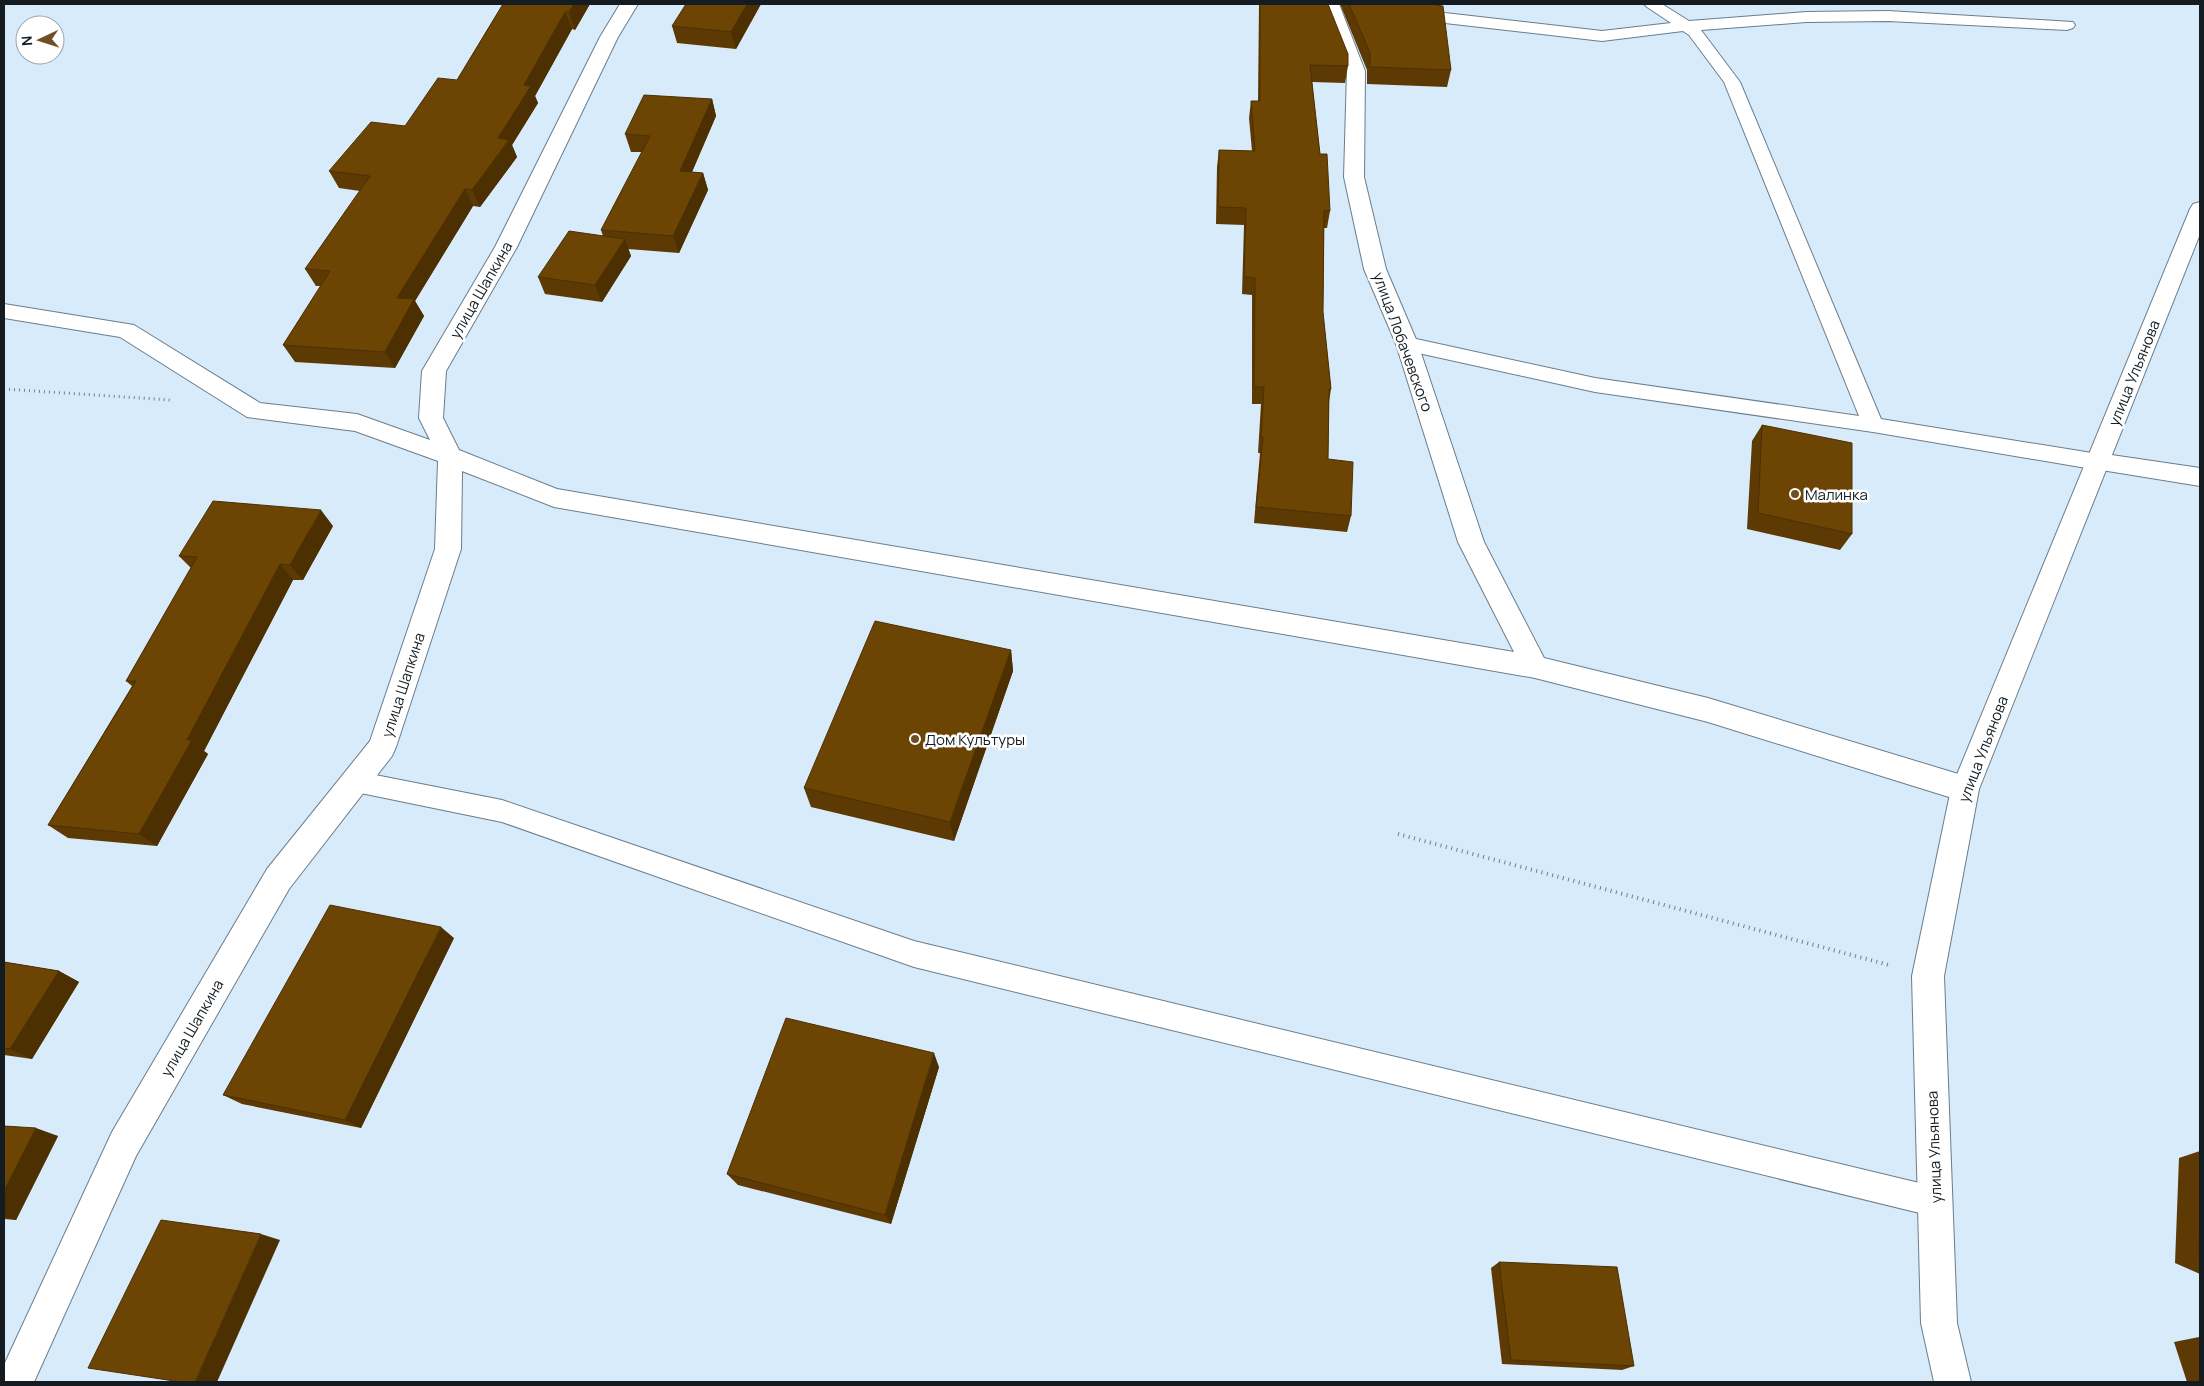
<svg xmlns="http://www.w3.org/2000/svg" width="2204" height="1386" font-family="Manrope,sans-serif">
<rect width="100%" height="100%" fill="#d7ebfa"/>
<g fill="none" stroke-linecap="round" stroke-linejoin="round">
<g stroke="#6b7d8b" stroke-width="2">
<path id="service" d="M1369 4H1398L1445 13 1602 31 1671 23 1647 7 1644 4H1662L1689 21 1806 12 1888 11 2073 22 2075 25 2073 28 2067 30 1888 21 1806 22 1701 30 1740 82 1881 419 2098 454 2105 457 2108 462 2105 467 2098 470 1873 432 1595 392 1400 349 1397 344 1400 339 1407 337 1595 378 1859 416 1724 82 1689 35 1683 31 1602 41 1445 23 1377 9 1372 7Z
M355 771 502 800 914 941 1936 1187 1947 1191 1951 1202 1947 1213 1936 1217 914 967 502 822 346 790 343 782 346 774Z"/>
</g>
<g stroke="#6b7d8b" stroke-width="2">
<path id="minor" d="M620 4H638L618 37 517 247 446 371 443 418 459 450 557 489 1514 652 1458 542 1396 344 1364 269 1344 177 1347 71 1321 4H1339L1365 71 1364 177 1386 269 1418 344 1484 542 1544 658 1708 698 1965 776 1975 780 1979 789 1975 798 1965 802 1708 722 1535 678 554 507 462 471 461 549 396 747 392 756 289 889 136 1156 34 1382H4V1365L112 1132 267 869 370 741 435 549 438 461 355 431 247 417 120 337 4 318V304L134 325 260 403 357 414 430 440 419 418 422 371 495 247 600 37Z
M2098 453 2200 468V486L2089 468 2086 462 2089 456Z"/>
</g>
<g stroke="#6b7d8b" stroke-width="2">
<path id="secondary" d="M2200 202V234L1979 789 1944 976 1957 1323 1971 1382H1934L1921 1323 1912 976 1951 789 2190 209 2193 204Z"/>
</g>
<path stroke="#717f89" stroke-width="3" stroke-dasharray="1 4" stroke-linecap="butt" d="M4 389 170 400"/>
<path stroke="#717f89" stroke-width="4" stroke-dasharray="1 4.5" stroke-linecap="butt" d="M1398 834 1889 965"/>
<use href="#service" fill="#fff" fill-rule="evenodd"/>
<use href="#minor" fill="#fff" fill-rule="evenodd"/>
<use href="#secondary" fill="#fff" fill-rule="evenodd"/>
</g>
<path fill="#5d3a03" d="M503 4H590L575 30 572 29 535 96 538 103 512 145 517 157 480 207 473 206 415 301 424 316 395 368 295 362 283 345 321 286H316L305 269 360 191 339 188 329 171 405 126 457 80Z
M761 4 736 49 677 43 672 26Z
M1259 4H1328L1348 66 1345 83 1312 82 1320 154 1330 211 1327 228H1324L1323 312 1331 389 1329 402 1328 459 1351 516 1347 532 1254 523 1260 453H1258L1261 404H1252V295L1242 294 1244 225 1216 224 1217 167 1219 150 1252 151 1249 118 1251 101H1258Z
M1340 4H1438V5L1451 70 1447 87 1367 84V70Z
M712 99 716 116 692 172 703 173 708 190 679 253 628 249 631 256 602 302 545 294 538 277 603 236 601 230 642 152H631L625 134Z
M1762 425 1852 534 1840 550 1747 529 1752 441Z
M333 526 303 580H293L204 751 208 754 157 846 68 838 48 825 132 686 126 681 191 568 179 556Z
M1011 650 1013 671 954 841 811 807 804 788Z
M454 938 361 1128 242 1104 223 1095Z
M4 962 59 971 79 982 32 1059 4 1055Z
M939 1067 891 1224 738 1185 727 1174Z
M4 1126 58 1136 16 1220 4 1219Z
M2200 1151V1274L2175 1263 2179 1158Z
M1499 1262 1634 1366 1622 1370 1502 1364 1491 1268Z
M2199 1337 2200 1338V1382H2187L2174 1342Z"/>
<path fill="#4c3002" d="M574 4H590L575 30 569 12Z
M747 4H761L736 49 731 32Z
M565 12 572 29 535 96 538 103 512 145 517 157 480 207 472 190 524 85Z
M712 99 716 116 685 188 680 171Z
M703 173 708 190 679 253 673 236Z
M465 189 473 206 415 301 424 316 395 368 385 352 397 298Z
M625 239 631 256 602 302 595 285Z
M321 510 333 526 303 580 290 565Z
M280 564 293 580 204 751 208 754 157 846 139 834 187 740Z
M1011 650 1013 671 954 841 950 822Z
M441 927 454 938 361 1128 345 1120Z
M59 971 79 982 32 1059 10 1049Z
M934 1053 939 1067 891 1224 885 1215Z
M36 1128 58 1136 16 1220 4 1217V1191Z
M261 1234 280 1240 217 1382H195Z"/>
<path fill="#6c4403" stroke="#4c3002" d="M503 4H574L569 12H565L524 85 531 86 498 138 509 140 472 190 465 189 397 298 414 299 385 352 283 345 330 271 305 269 370 176 329 171 371 122 405 126 438 78 457 80Z
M686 4H747L731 32 672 26Z
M1260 4H1328L1348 54V66L1310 65 1320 154H1327L1330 211H1324L1323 312 1331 389H1329L1328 459 1353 462 1351 516 1256 507 1263 437H1261L1264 387H1254L1255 278 1244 277 1246 208 1218 207 1219 150 1255 151 1251 101H1260Z
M1349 4H1429L1443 6 1451 70 1370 67V53Z
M644 95 712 99 680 171 703 173 673 236 601 230 650 136 625 134Z
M569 231 625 239 595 285 538 277Z
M1762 425 1852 443V534L1758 513Z
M213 501 321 510 290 565 280 564 187 740H192L139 834 48 825 136 681H126L197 557 179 556Z
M875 621 1011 650 950 822 804 788Z
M330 905 441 927 345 1120 223 1095Z
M4 962 59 971 10 1049 4 1048Z
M786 1018 934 1053 885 1215 727 1174Z
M4 1126 36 1128 4 1191Z
M2200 1215V1258L2199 1257Z
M161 1220 261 1234 195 1382H181L88 1368Z
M1499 1262 1617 1267 1634 1366 1511 1360Z"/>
<g fill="#704f26" stroke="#fff" stroke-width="2">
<circle cx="1795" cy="494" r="5"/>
<circle cx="915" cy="739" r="5"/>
</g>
<g text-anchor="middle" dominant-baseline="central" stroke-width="5" stroke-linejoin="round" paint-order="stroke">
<g font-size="15" fill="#141c21" stroke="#fff">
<text transform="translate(481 290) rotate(-60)">улица Шапкина</text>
<text transform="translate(1403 342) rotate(70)">улица Лобачевского</text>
<text transform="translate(2134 373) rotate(-68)">улица Ульянова</text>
<text transform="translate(403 685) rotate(-72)">улица Шапкина</text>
<text transform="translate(1983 749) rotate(-69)">улица Ульянова</text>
<text transform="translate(192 1028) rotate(-60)">улица Шапкина</text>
<text transform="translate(1934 1147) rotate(-92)">улица Ульянова</text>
</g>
<g font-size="15" fill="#141c21" stroke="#fff" text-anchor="start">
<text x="1805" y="494">Малинка</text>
<text x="925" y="739">Дом Культуры</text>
</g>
</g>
<rect width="2204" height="1386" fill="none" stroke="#141c21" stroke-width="10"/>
<g transform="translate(40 40) rotate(266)"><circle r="24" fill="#ffffff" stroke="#a1a4a6"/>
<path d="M0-4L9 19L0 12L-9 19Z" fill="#704f26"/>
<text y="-8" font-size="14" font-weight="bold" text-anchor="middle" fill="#141c21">N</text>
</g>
</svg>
